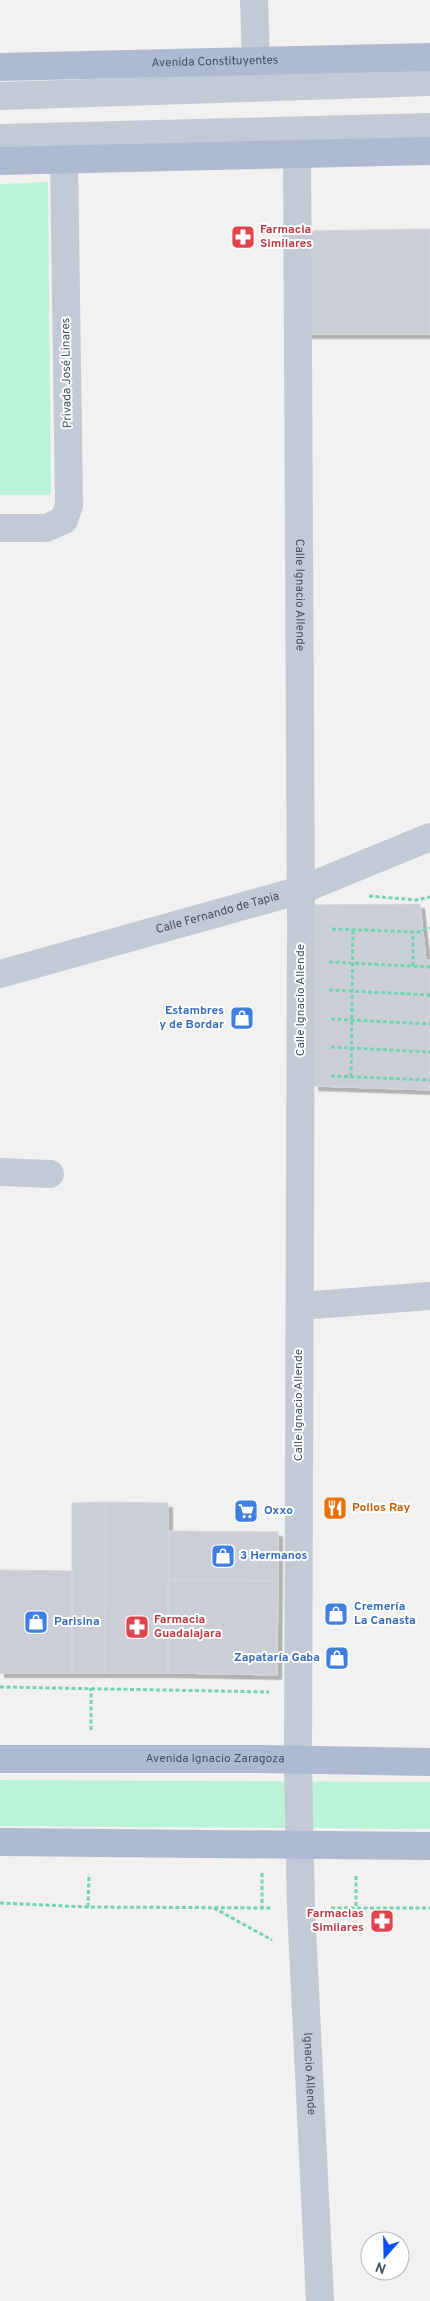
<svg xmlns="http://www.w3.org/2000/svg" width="430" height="2301" font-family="Overpass,sans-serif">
<defs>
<filter id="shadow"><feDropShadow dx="4.5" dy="4.5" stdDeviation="0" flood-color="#0004"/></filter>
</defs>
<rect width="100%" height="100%" fill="#f3f0f0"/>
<path fill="#bbf3d9" d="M48 182 51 495H0V184Z
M0 1780 430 1782V1829L0 1826Z"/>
<path fill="#cbced6" stroke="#d3d5dc" filter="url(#shadow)" d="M430 229V334H304L302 231Z
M420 904 426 960H430V1090L314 1086 313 905Z
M106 1502 168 1503V1673H105Z
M106 1502 105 1673H72V1503Z
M169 1531 278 1532V1581L168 1580Z
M0 1570 72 1571V1673H0Z
M168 1580 278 1581 277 1675 168 1673Z"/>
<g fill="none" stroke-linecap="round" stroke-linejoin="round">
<path stroke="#70d4b1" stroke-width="3" stroke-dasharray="4 2.5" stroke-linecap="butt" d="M369 896 416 900 430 897
M332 929 419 932 430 928
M329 962 430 967
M413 966V931
M329 990 430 995
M331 1019 430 1024
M331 1047 430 1052
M331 1076 430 1080
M351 1077 353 930
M0 1687 269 1692
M91 1730V1688
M262 1873V1908
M356 1876V1908
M0 1903 88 1907 272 1908
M88 1907 89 1874
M214 1908 272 1940
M331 1908H430"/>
<g stroke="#c2cad6" stroke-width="28">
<path d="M254 0 256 61"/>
<path d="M0 96 430 82"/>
<path d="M0 138 430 127"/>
<path id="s1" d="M297 154 301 927 298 1760 301 1908 320 2301"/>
<path d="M0 528H46L64 520 69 505 64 159"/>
<path id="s2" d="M0 974 301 890 430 837"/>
<path d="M0 1172 50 1174"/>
<path d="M300 1306 430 1296"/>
</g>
<g stroke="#adbad1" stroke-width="28">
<path id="s3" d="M0 67 430 57"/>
<path d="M0 161 430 151"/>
<path id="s4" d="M0 1759H262L430 1762"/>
<path d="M0 1842 430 1846"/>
</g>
</g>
<defs>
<g id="pharmacy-square" transform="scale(1.25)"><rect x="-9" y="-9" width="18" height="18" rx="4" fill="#e0444e" stroke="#fff"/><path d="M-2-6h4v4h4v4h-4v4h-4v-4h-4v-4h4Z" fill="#fff"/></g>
<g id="shop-square" transform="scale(1.25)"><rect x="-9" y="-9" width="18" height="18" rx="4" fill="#3f7fe0" stroke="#fff"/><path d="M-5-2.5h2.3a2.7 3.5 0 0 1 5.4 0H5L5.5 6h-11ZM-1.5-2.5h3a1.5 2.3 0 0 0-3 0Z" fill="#fff"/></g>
<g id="restaurant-square" transform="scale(1.25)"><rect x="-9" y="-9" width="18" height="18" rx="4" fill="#e8710a" stroke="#fff"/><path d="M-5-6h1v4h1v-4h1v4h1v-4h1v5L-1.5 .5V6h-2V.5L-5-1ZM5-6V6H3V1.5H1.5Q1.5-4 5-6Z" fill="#fff"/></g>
<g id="supermarket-square" transform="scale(1.25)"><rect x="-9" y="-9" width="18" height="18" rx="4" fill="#3f7fe0" stroke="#fff"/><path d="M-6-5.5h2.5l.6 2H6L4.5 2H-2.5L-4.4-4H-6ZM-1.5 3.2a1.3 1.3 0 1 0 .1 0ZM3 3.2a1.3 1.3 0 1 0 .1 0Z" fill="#fff"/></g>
</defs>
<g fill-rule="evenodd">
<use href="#pharmacy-square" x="243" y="237"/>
<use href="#shop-square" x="242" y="1018"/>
<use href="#restaurant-square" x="335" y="1508"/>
<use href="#supermarket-square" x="246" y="1511"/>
<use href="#shop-square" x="223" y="1556"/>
<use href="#shop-square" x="336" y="1614"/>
<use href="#shop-square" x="36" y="1622"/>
<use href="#pharmacy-square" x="137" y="1627"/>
<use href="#shop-square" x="337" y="1658"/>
<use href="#pharmacy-square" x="382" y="1921"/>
</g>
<g text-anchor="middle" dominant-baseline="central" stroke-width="4" stroke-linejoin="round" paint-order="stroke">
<g font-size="12" fill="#46505f" stroke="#fff">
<text stroke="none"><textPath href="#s3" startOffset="215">Avenida Constituyentes</textPath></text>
<text transform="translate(67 373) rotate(-91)">Privada José Linares</text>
<text stroke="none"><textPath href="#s1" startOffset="441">Calle Ignacio Allende</textPath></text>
<text stroke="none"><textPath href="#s2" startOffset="226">Calle Fernando de Tapia</textPath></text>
<text transform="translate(301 1000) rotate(-90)">Calle Ignacio Allende</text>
<text transform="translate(299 1405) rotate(-90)">Calle Ignacio Allende</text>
<text stroke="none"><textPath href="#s4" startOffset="215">Avenida Ignacio Zaragoza</textPath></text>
<text stroke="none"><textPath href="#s1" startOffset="1920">Ignacio Allende</textPath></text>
</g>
<g font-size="12" font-weight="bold" fill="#be3a42" stroke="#fff" text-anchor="start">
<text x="260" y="230">Farmacia<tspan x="260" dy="14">Similares</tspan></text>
<text x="154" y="1620">Farmacia<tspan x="154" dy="14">Guadalajara</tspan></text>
<text x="364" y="1914" text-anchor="end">Farmacias<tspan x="364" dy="14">Similares</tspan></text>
</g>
<g font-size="12" font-weight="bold" fill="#366cbe" stroke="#fff" text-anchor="start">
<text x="224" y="1011" text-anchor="end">Estambres<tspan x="224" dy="14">y de Bordar</tspan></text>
<text x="264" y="1511">Oxxo</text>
<text x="240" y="1556">3 Hermanos</text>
<text x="354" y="1607">Cremería<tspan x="354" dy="14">La Canasta</tspan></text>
<text x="54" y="1622">Parisina</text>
<text x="320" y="1658" text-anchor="end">Zapataría Gaba</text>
</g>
<g font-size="12" font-weight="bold" fill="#c56008" stroke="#fff" text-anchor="start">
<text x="352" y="1508">Pollos Ray</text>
</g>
</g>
<g transform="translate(385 2256) rotate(200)"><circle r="24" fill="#ffffff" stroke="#b5b9bf"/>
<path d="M0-4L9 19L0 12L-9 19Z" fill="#0a4ff3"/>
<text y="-8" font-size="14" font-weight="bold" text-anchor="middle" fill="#46505f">N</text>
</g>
</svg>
